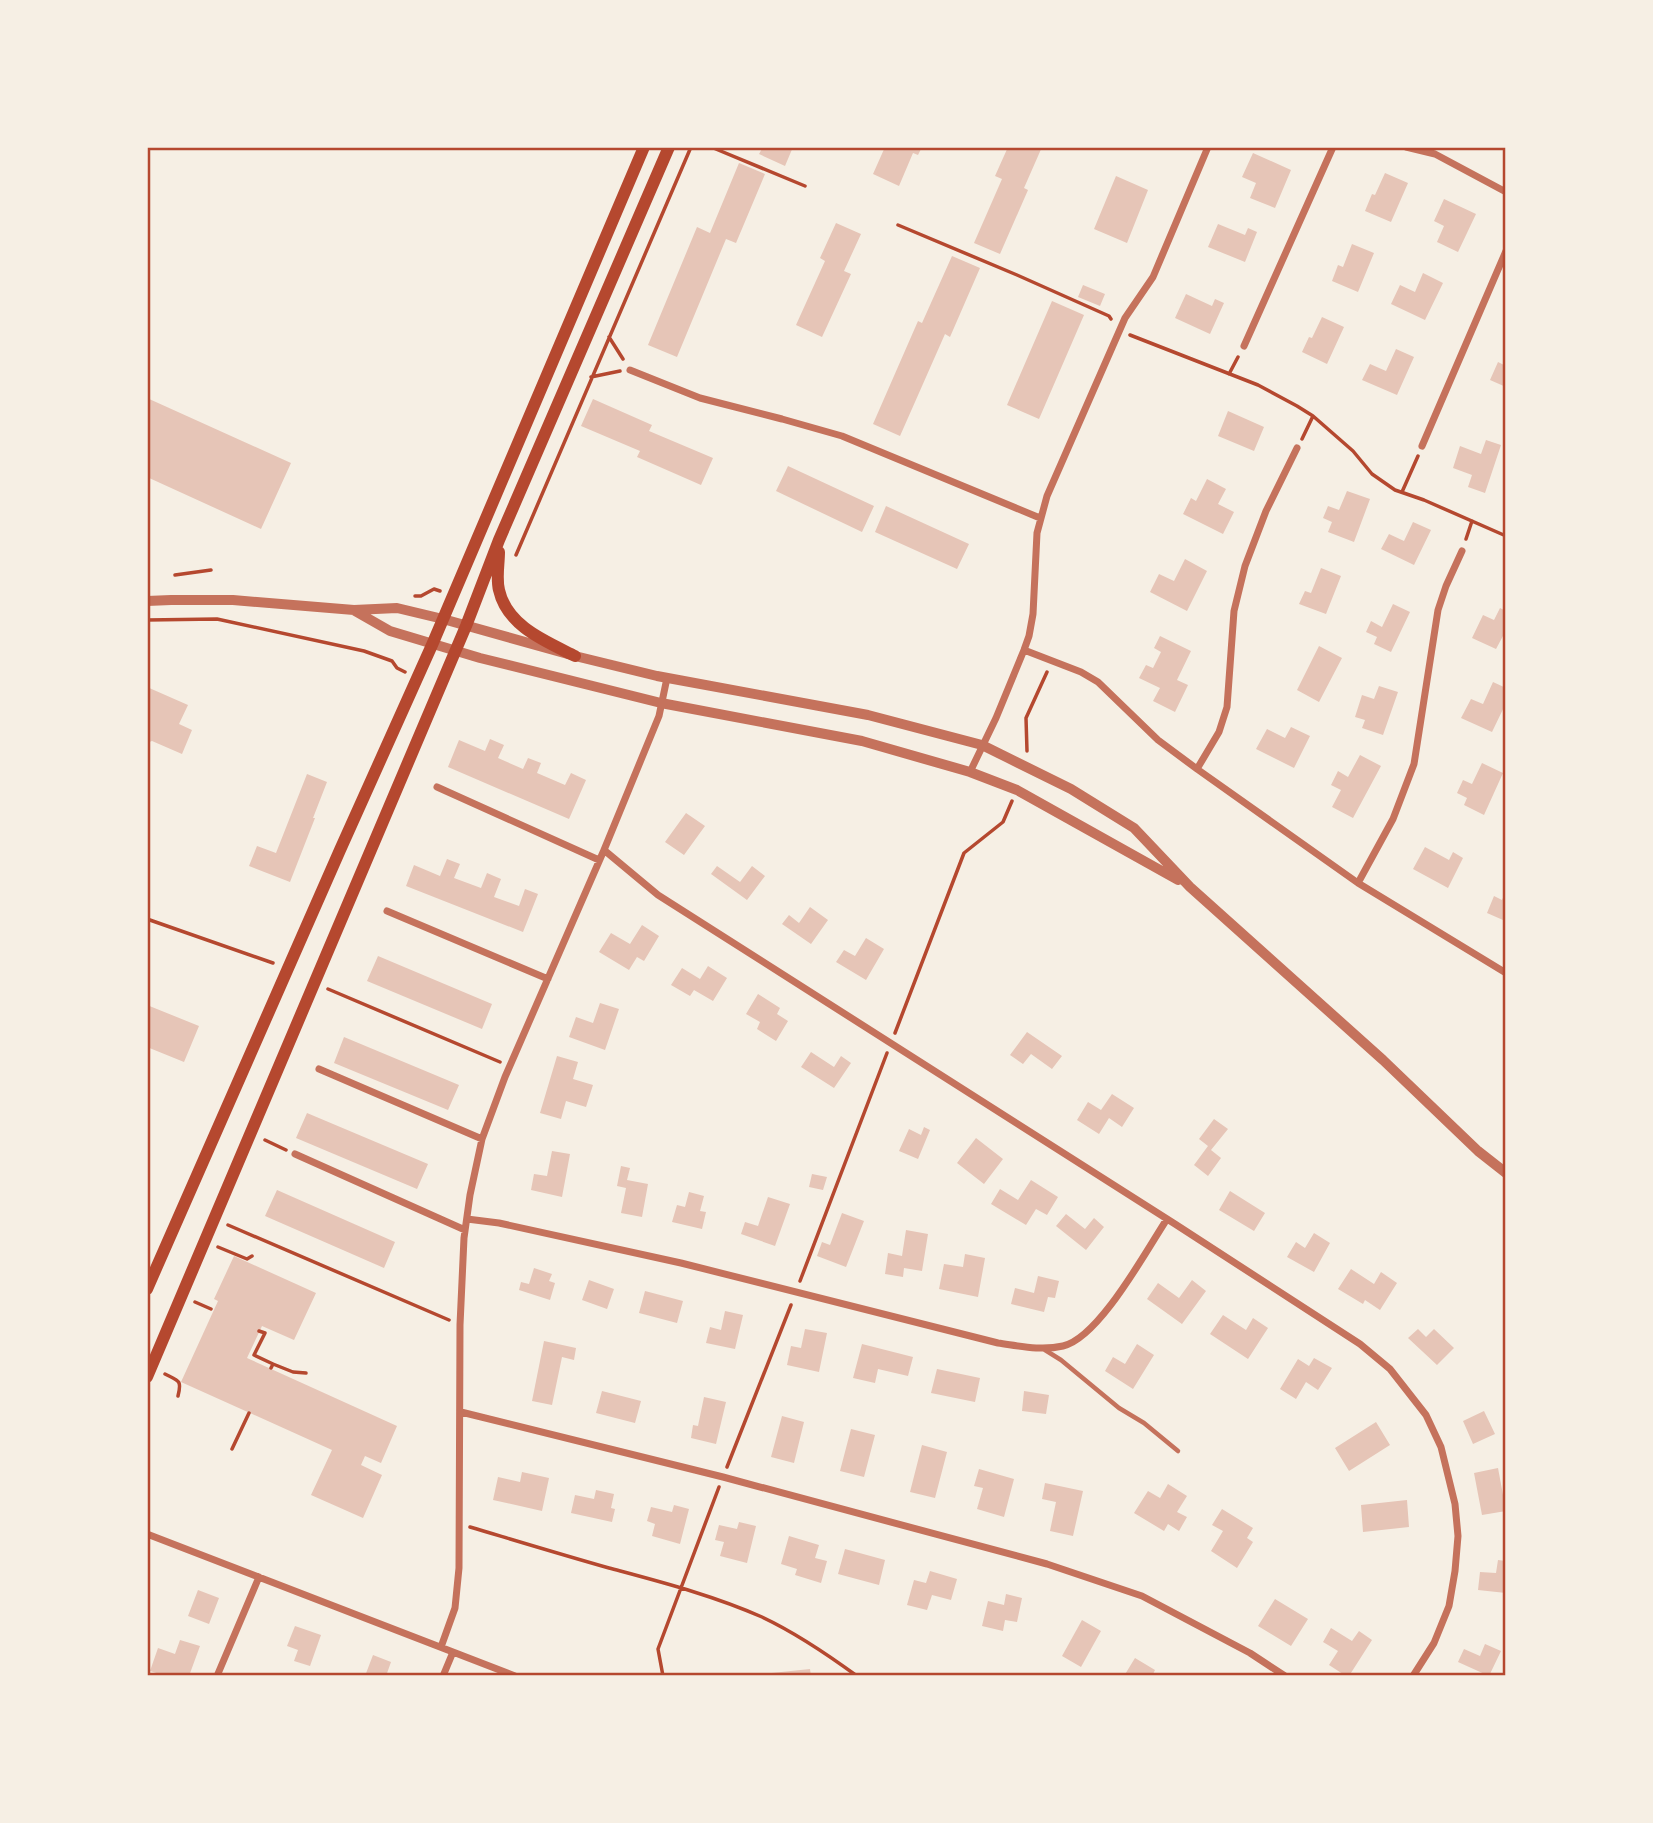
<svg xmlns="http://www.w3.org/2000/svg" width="1653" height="1823" font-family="'Roboto Condensed',sans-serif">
<rect width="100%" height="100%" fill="#f6efe4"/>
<path fill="#e6c5b7" d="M763 147H793L785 166 759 154Z
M885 147H922L918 155 913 153 899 186 873 174Z
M1008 147H1042L1024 188 1028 190 1000 254 974 243 1002 179 995 176Z
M1253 153 1291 170 1275 208 1250 198 1256 183 1242 177Z
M739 163 765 174 736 243 726 239 677 357 648 345 697 227 710 233Z
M1385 173 1408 183 1391 222 1365 211 1372 194 1375 195Z
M1116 176 1148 190 1127 243 1094 229Z
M1444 199 1476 214 1458 252 1437 242 1444 226 1434 221Z
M836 223 861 234 844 271 851 274 822 337 796 325 825 261 820 258Z
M1218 224 1245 235 1248 228 1257 232 1245 262 1208 247Z
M1352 244 1374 253 1358 292 1332 281 1338 265 1343 267Z
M952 256 980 268 950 337 945 334 900 436 873 424 918 321 922 323Z
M1423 273 1443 283 1425 320 1391 304 1400 285 1415 292Z
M1083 285 1105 294 1100 306 1078 297Z
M1186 294 1212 306 1215 299 1224 303 1210 334 1175 318Z
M1052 301 1084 315 1039 419 1007 405Z
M1322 317 1344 327 1327 364 1302 352 1309 337 1312 338Z
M1396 349 1414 357 1397 395 1362 380 1370 364 1386 371Z
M1498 362 1506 366V387L1490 380Z
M147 398 291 463 261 529 147 477Z
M593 399 652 425 649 431 713 458 701 485 637 457 640 451 581 426Z
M1228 411 1264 427 1254 451 1218 436Z
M1486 440 1501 445 1485 493 1468 487 1472 475 1453 468 1460 446 1481 454Z
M788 466 874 506 862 532 776 491Z
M1207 479 1226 489 1218 504 1234 512 1223 534 1183 514 1191 498 1196 501Z
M1347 491 1370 499 1354 542 1328 532 1332 522 1323 518 1328 506 1339 510Z
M886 506 969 544 957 569 875 532Z
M1413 522 1431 530 1414 565 1381 549 1389 534 1404 541Z
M1185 559 1207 571 1187 611 1150 592 1159 574 1174 581Z
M1321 568 1341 576 1326 614 1299 604 1305 591 1311 593Z
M1393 604 1410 612 1391 652 1374 644 1377 637 1366 632 1371 621 1382 627Z
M1500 608 1506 611V637L1503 636 1496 649 1472 638 1483 615 1494 620Z
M1160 636 1191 651 1177 680 1188 685 1175 712 1153 701 1160 688 1139 678 1146 665 1153 668 1161 652 1154 648Z
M1319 646 1342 658 1319 702 1297 690Z
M1493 682 1506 688V703L1492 732 1461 718 1471 699 1483 704Z
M1379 686 1398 692 1383 735 1362 728 1365 720 1355 717 1362 695 1374 699Z
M147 687 188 705 179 724 192 730 182 754 152 741 147 743Z
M1291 727 1310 736 1294 768 1256 749 1267 729 1285 738Z
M490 739 504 745 498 758 523 769 528 758 541 763 537 773 565 785 571 773 586 780 569 819 448 767 459 740 485 751Z
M1360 755 1381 766 1353 818 1332 807 1341 790 1331 785 1338 771 1348 777Z
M1482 763 1503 773 1484 815 1464 805 1467 798 1457 793 1463 780 1472 784Z
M307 774 327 782 313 818H315L290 882 249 866 257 846 276 853Z
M686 813 705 826 684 855 665 842Z
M1425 847 1449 860 1453 852 1463 858 1448 888 1413 869Z
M447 859 460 864 454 878 481 888 487 873 501 879 494 897 519 906 525 889 538 894 523 932 406 886 414 865 440 876Z
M717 866 740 882 752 866 765 876 747 900 711 874Z
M1506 891V915L1503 920 1487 913 1494 896 1502 900Z
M810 907 828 920 811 944 782 924 789 915 799 923Z
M642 925 659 936 644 961 637 957 629 970 599 952 611 933 630 944Z
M866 938 884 949 866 980 836 962 844 950 855 956Z
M378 956 492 1004 482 1029 367 981Z
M708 966 727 978 713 1001 694 990 690 996 671 985 682 968 700 979Z
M758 994 780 1008 777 1014 788 1021 776 1041 757 1029 760 1022 746 1014Z
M600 1003 619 1009 605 1050 569 1037 576 1017 593 1023Z
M147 1005 199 1026 184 1062 147 1047Z
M1027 1032 1062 1056 1052 1069 1031 1054 1023 1064 1010 1055Z
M344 1037 459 1085 448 1110 334 1063Z
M811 1052 834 1067 841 1056 851 1063 834 1088 801 1067Z
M557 1056 578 1062 573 1079 593 1085 586 1107 566 1101 561 1119 540 1113Z
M1112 1094 1134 1108 1122 1127 1109 1118 1099 1134 1077 1120 1088 1102 1101 1110Z
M307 1113 428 1164 417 1189 296 1138Z
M1214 1119 1228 1129 1211 1150 1221 1158 1208 1176 1194 1165 1208 1146 1199 1139Z
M924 1127 930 1130 918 1159 899 1151 909 1129 921 1135Z
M976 1138 1003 1159 984 1184 957 1163Z
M552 1151 570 1154 562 1197 531 1190 534 1174 547 1176Z
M621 1166 630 1168 627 1180 648 1184 642 1217 621 1213 626 1188 617 1186Z
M812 1174 827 1177 823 1190 809 1187Z
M1031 1180 1058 1197 1047 1215 1036 1209 1026 1225 991 1204 1000 1189 1018 1200Z
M277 1190 395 1242 384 1268 265 1216Z
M1230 1191 1265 1213 1254 1231 1219 1210Z
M689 1192 704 1196 700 1211 706 1212 702 1229 672 1222 677 1205 685 1207Z
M768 1197 790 1204 775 1246 741 1234 745 1222 758 1226Z
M842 1213 864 1221 846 1267 817 1256 822 1242 830 1245Z
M1066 1214 1085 1229 1094 1218 1104 1227 1086 1250 1056 1226Z
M906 1230 928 1234 922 1271 904 1268 903 1277 885 1274 888 1253 902 1256Z
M1314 1233 1330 1243 1314 1272 1287 1257 1296 1242 1305 1248Z
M965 1254 985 1258 978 1297 939 1289 944 1264 963 1267Z
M234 1256 316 1293 294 1340 262 1326 247 1358 397 1426 381 1463 365 1456 361 1465 382 1475 363 1518 311 1495 332 1450 181 1382 218 1301 214 1299Z
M534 1268 552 1274 549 1281 555 1283 550 1300 519 1290 521 1282 529 1284Z
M1351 1269 1374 1284 1381 1272 1397 1283 1380 1310 1365 1300 1363 1304 1338 1289Z
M1038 1276 1059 1281 1055 1298 1048 1297 1044 1312 1011 1304 1015 1288 1034 1293Z
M589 1280 614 1289 607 1309 582 1300Z
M1192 1280 1206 1291 1182 1324 1147 1299 1158 1283 1179 1298Z
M645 1291 683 1301 677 1323 639 1313Z
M725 1311 743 1315 735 1349 706 1343 710 1327 721 1330Z
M1223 1315 1246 1330 1253 1318 1268 1328 1248 1359 1210 1334Z
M805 1329 827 1333 819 1372 787 1365 791 1346 801 1348Z
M1418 1329 1426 1337 1434 1329 1454 1348 1437 1365 1408 1338Z
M544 1341 576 1348 574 1360 562 1357 552 1405 532 1401Z
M862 1344 913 1357 908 1376 878 1369 875 1383 853 1378Z
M1137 1344 1154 1355 1133 1389 1105 1371 1113 1357 1125 1364Z
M1314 1358 1332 1368 1318 1390 1306 1382 1296 1399 1280 1389 1298 1359 1309 1366Z
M937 1369 980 1378 975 1402 931 1393Z
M602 1391 641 1401 635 1423 596 1413Z
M1024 1391 1049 1395 1046 1414 1022 1411Z
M704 1397 726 1402 716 1444 691 1438 693 1425 698 1426Z
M1484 1411 1495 1434 1473 1444 1463 1421Z
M782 1416 804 1422 794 1463 771 1457Z
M1376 1422 1390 1445 1349 1471 1335 1448Z
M851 1429 875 1435 864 1477 840 1471Z
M922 1445 947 1452 935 1498 910 1492Z
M1498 1468 1506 1511 1482 1515 1474 1473Z
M979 1469 1014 1479 1004 1517 977 1509 983 1488 974 1486Z
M522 1472 549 1478 542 1511 493 1500 498 1477 520 1482Z
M1045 1483 1083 1491 1073 1536 1050 1531 1056 1502 1042 1499Z
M1168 1484 1187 1496 1177 1512 1187 1517 1179 1531 1168 1524 1164 1531 1134 1513 1148 1491 1160 1498Z
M596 1490 614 1494 611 1508 615 1509 612 1522 571 1513 575 1495 594 1499Z
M1407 1500 1409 1527 1363 1532 1361 1505Z
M674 1505 689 1509 680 1544 652 1536 655 1524 647 1521 651 1507 672 1512Z
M1222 1509 1253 1528 1247 1538 1253 1542 1237 1568 1211 1551 1223 1531 1212 1525Z
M739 1522 756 1526 747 1563 720 1556 724 1542 715 1540 719 1525 737 1529Z
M789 1536 819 1545 815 1558 827 1561 821 1583 795 1575 797 1569 781 1564Z
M845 1549 885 1560 879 1585 838 1574Z
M1498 1560 1506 1561V1593L1478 1590 1480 1572 1496 1573Z
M930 1571 957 1579 951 1600 932 1595 927 1610 907 1605 914 1580 926 1583Z
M198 1590 219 1598 209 1624 188 1616Z
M1006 1594 1022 1598 1017 1622 1005 1620 1003 1631 982 1626 988 1601 1004 1605Z
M1275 1599 1308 1619 1291 1646 1258 1626Z
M1082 1620 1101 1631 1081 1667 1062 1656Z
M295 1626 321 1635 310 1666 294 1661 298 1650 287 1646Z
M1331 1628 1352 1641 1359 1631 1372 1640 1349 1676H1346L1329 1665 1338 1651 1323 1642Z
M180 1640 200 1646 189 1676H166L150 1671 158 1648 175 1654Z
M1485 1644 1501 1651 1489 1676 1458 1662 1464 1649 1480 1656Z
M373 1655 391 1662 386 1676H365Z
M1135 1658 1155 1670 1152 1676H1124Z
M810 1669 811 1676H762V1674Z"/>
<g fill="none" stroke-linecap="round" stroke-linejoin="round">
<path stroke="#b5482f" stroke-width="3.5" d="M711 147 805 186
M898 225 1017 275 1109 316 1111 319
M1130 335 1258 385 1297 406 1313 416 1353 451 1372 474 1395 490 1424 500 1506 536
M609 337 623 359
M1229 374 1238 357
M591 377 620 371
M1302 439 1313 416
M1402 492 1418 456
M1466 539 1472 521
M516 555 691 147
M175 575 211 570
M415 596H421L434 589 440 591
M147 620 217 619 364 651 392 661 397 668 405 672
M1027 751 1026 718 1047 672
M147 919 273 963
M328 989 500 1062
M895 1033 964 853 1003 822 1012 801
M265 1140 286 1150
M228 1225 449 1320
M218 1247 247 1259 252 1256
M800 1281 887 1053
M195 1302 211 1309
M259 1331 265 1333 254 1355 273 1364
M271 1368 273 1364 293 1372 306 1373
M165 1374C179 1381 182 1380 178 1396
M232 1449 249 1413
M727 1467 791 1305
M470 1527C517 1541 563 1555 609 1568 661 1582 712 1595 762 1617 796 1633 827 1654 857 1676
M663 1676 658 1649 719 1487"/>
<path stroke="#c5725c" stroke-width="4.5" d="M1045 1350 1061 1360 1119 1408 1144 1423 1178 1451"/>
<path stroke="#c5725c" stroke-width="7" d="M1406 147 1435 154 1506 192
M1244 346 1333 147
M630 370 700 398 782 419 842 436 1040 518
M1422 446 1506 251
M1024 650 1081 672 1098 682 1158 740 1197 769 1358 883 1506 973
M1197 769 1219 732 1227 707 1234 611 1245 566 1266 511 1297 448
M970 772 996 718 1024 650 1029 636 1033 614 1037 533 1047 496 1125 318 1153 277 1208 147
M437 787 599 860
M604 850 658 895 1175 1224 1360 1344 1390 1369 1426 1415 1441 1447 1455 1504 1458 1536 1455 1571 1449 1606 1434 1643 1413 1676
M1358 883 1393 819 1414 764 1438 610 1446 586 1462 551
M387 911 548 979
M319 1069 482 1139
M295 1154 465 1230
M467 1219 499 1223 681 1263 998 1343C1020 1346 1041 1351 1063 1346 1099 1338 1146 1251 1167 1219
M461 1412 723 1477 1047 1564 1142 1596 1250 1653 1285 1676
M147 1534 515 1676
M441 1647 455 1608 459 1568 460 1325 464 1238 470 1195 482 1139 505 1077 604 850 659 716 667 678
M217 1676 259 1577
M443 1676 453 1652"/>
<path stroke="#c5725c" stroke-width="10" d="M147 601 171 600H233L354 610 397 608 443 619 575 656 657 676 868 715 982 745 1071 789 1134 828 1190 887 1383 1060 1478 1151 1506 1173
M355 611 390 631 480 658 661 703 862 741 970 772 1017 790 1178 880"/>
<path stroke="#b5482f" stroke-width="12" d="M499 552C499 564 496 578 499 590 507 626 545 641 575 656
M147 1289 340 850 432 645 644 147
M147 1377 466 626 499 540 669 147"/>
</g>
<rect width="1653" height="1823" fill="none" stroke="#f6efe4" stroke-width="298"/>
<rect x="149" y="149" width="1355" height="1525" fill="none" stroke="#b5482f" stroke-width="2.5"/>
</svg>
